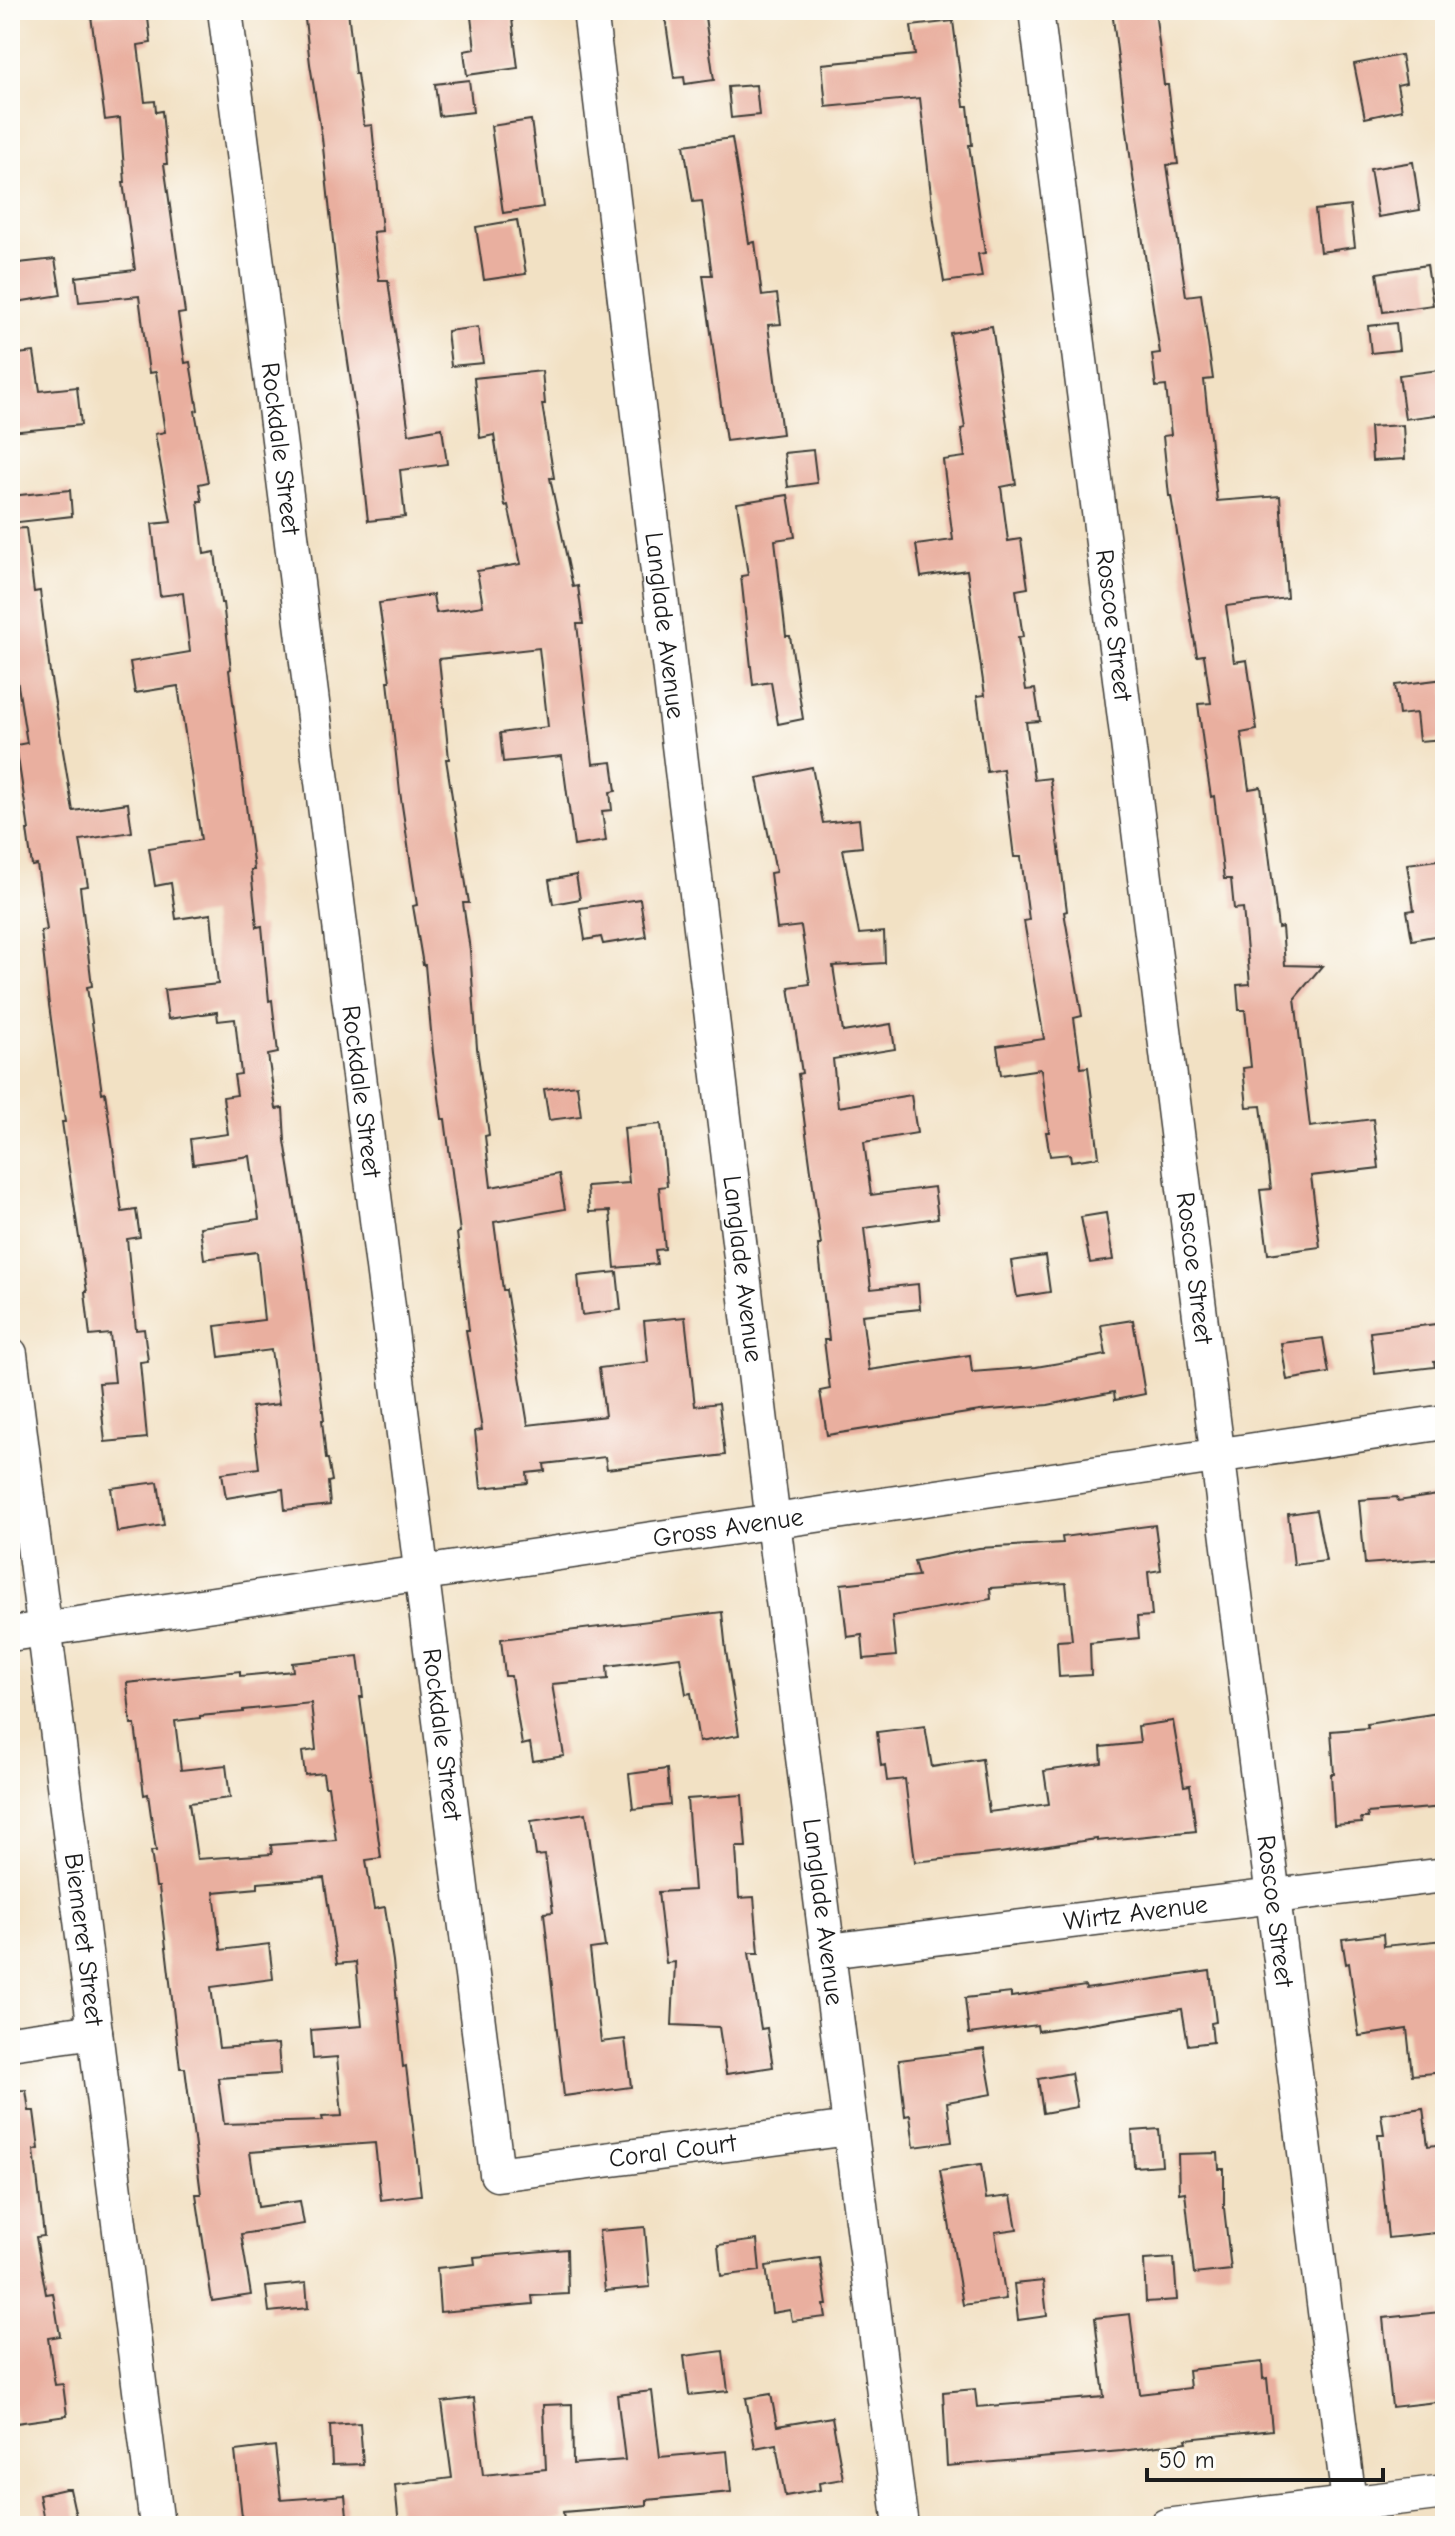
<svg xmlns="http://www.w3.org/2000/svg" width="1455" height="2536" font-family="'Comic Neue',sans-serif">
<rect width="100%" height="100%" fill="#fdfcf7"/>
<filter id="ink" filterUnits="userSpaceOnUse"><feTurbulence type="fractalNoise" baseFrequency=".0125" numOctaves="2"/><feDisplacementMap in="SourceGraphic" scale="16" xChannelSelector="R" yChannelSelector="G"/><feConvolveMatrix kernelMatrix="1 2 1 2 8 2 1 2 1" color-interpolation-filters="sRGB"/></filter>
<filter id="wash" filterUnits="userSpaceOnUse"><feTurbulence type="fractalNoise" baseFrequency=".006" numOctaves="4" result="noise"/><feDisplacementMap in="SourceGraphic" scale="32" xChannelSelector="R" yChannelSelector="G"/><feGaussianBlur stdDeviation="1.8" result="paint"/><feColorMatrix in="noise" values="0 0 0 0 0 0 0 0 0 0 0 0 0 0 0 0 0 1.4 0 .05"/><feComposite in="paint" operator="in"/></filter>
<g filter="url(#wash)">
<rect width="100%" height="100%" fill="#f2e1c4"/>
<g id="blocks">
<path fill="#e9af9f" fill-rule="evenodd" d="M147 10 151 43 138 45 145 102 155 101 156 112 162 111 167 164H164L185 313 178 314 185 363 190 362 198 410 195 411 208 482 199 484 202 501H198L204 554 215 552 221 603H223L231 669 229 670 254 870H251L257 927 262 926 269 1001 272 1000 278 1053 268 1055 276 1109 283 1108 285 1141 305 1265 324 1420H322L326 1459H328L332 1481 328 1482 330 1505 285 1510 283 1489 226 1498 222 1473 259 1468 252 1407 279 1404 271 1350 219 1357 215 1326 264 1320 257 1252 204 1259 200 1227 259 1219 250 1156 193 1164 190 1139 228 1134 223 1097 237 1095 234 1075 241 1074 235 1019 218 1021 217 1012 168 1019 164 990 218 984 211 914 176 919 171 883 155 886 149 848 201 840 178 686 135 693 130 662 190 652 183 593 160 596 152 524 171 522 155 434 165 432 156 372 149 373 139 296 79 302 76 277 135 270 123 182H125L120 118 105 120 91 16Z
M304 10H348L355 74H357L364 126 372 125 382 231 373 232 379 280H388L409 434 442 428 447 464 400 470 405 517 368 521 358 432 340 306 322 138 310 64Z
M664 10H704L714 80 685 84 684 77 674 78Z
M1112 10H1155L1164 85H1168L1178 164 1167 165 1186 296 1201 294 1213 379 1204 380 1217 501 1280 496 1287 598 1226 606 1234 662 1247 660 1257 730 1241 733 1249 789 1261 787 1278 928 1282 927 1285 965 1322 966 1295 998 1310 1127 1373 1119 1379 1168 1311 1176 1320 1247 1268 1254 1260 1190 1271 1189 1261 1106 1247 1107 1243 1068 1251 1067 1245 1010H1239L1237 985 1250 984 1243 908 1234 909 1231 879H1224L1214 796 1211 797 1204 751 1198 704 1211 703 1204 655 1197 656 1171 496H1169L1163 436 1171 435 1166 386 1156 387 1152 354 1160 353 1132 170Z
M511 11 518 68 467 75 464 51 475 49 471 17Z
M953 21 964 106H968L972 145H969L985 253 978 254 982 277 944 282 934 221 920 98 826 107 822 64 915 55 911 26Z
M1401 55 1406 83 1397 85 1402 110 1365 118 1354 64Z
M469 80 473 112 439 116 435 84Z
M756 85 759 115 731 118 728 87Z
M531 120 543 207 503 213 491 126Z
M732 138 749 243 755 242 762 296 777 294 781 324 768 325 782 434 726 441 703 275H712L702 201 693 202 684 145Z
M1413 162 1420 210 1378 217 1370 169Z
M1350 206 1355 247 1320 252 1315 210Z
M517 220 526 274 484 280 476 227Z
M55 259 61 295 10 303V264Z
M1427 265 1433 305 1383 312 1377 273Z
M1396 323 1399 350 1371 353 1368 326Z
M992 326 1016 484 1001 487 1008 541 1021 539 1028 588 1016 590 1023 637 1018 638 1026 690 1035 689 1040 721 1026 722 1034 780 1050 778 1067 911 1064 912 1082 1016 1074 1018 1081 1068 1088 1067 1099 1157 1071 1161 1070 1154 1050 1156 1046 1132H1049L1041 1069 1001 1075 997 1046 1044 1039 1024 921 1029 920 1021 857H1014L1003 769 987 772 977 696 985 695 967 570 921 577 916 545 953 540 943 460 965 457 961 429 965 428 950 333Z
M478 327 483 363 451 366 447 331Z
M34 352 40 391 77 387 81 425 10 432V355Z
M1439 370 1444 414 1405 419 1399 375Z
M542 371 545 404H542L554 478H550L573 587 578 586 583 624H577L593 764 612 762 616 791 610 792 612 810 602 811 606 841 574 846 562 756 503 762 500 733 548 727 539 648 439 659 449 759H446L469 903H463L470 950 477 1048 489 1135 485 1136 491 1187 559 1174 565 1209 494 1222 503 1290H506L528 1425 605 1416 599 1368 648 1362 644 1321 685 1317 695 1406 719 1403 725 1455 607 1469 605 1457 544 1464 545 1471 527 1473 528 1483 481 1488 475 1431 482 1430 466 1330H469L457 1233 460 1232 445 1119H442L433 1053 425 965H423L413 906 417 905 400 792 388 681H390L379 603 433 595 436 613 483 606 477 571 521 564 508 505 505 506 494 435 480 438 474 378Z
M1403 425 1405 459 1372 461 1370 427Z
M813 450 817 483 788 487 784 453Z
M70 490 72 516 10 523V496Z
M788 495 795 537 775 540 786 636H790L803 719 778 724 771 682 753 685 741 576 748 575 737 503Z
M26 528 34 592 40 591 50 673 73 811 128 803 132 832 80 840 88 886 80 887 92 986 87 987 102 1093 105 1092 122 1212 136 1210 140 1237 127 1239 136 1330 144 1329 148 1361 140 1362 147 1438 105 1442 99 1383 115 1382 110 1334 90 1336 85 1292H87L62 1122H65L49 1005 41 931 47 930 37 865 32 866 27 830H29L16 745 27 743 17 679 10 680V529Z
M1445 679V739L1419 741 1416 713 1399 715 1395 685Z
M812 767 823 823 859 819 862 847 843 849 859 934 884 932 885 963 833 966 843 1032 891 1024 895 1049 833 1059 838 1107 911 1095 917 1133 864 1142 871 1195 934 1187 938 1218 864 1228 871 1289 918 1284 920 1309 862 1315 869 1370 970 1355 972 1372 1036 1367 1106 1355 1101 1325 1133 1320 1145 1394 1115 1400 1114 1392 1048 1405 980 1411 827 1435 820 1391 830 1389 824 1340H829L818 1245H821L798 1074 802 1073 789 987 810 984 801 926 777 929 770 873 776 872 757 778Z
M1445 859V888L1441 889 1445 914V934L1412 940 1407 911 1414 910 1407 864Z
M576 875 580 899 553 904 549 880Z
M640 899 646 937 603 944 601 937 585 940 580 908Z
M577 1085 581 1116 549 1120 544 1089Z
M661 1124 667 1186 659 1187 665 1249 655 1250 657 1264 615 1268 610 1211 589 1212 587 1186 629 1183 624 1128Z
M1106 1213 1113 1260 1090 1263 1081 1217Z
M1045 1256 1050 1292 1017 1297 1011 1261Z
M617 1272 621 1310 582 1315 578 1276Z
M1445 1323V1361L1434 1362 1435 1367 1375 1374 1370 1332Z
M1323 1338 1329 1373 1287 1380 1281 1343Z
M158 1482 164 1525 117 1532 111 1488Z
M1445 1494V1558L1365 1564 1359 1500 1397 1497 1398 1501Z
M1316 1510 1326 1561 1294 1565 1288 1514Z
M1155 1525 1161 1570 1148 1572 1152 1616 1137 1617 1139 1638 1090 1643 1091 1675 1059 1677 1057 1641 1072 1640 1066 1583 990 1588 991 1599 892 1616 896 1656 864 1659 862 1635 847 1637 841 1584 918 1576 914 1561 979 1548 1063 1543 1062 1537Z
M722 1612 726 1651 739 1735 699 1742 691 1693 686 1694 680 1657 607 1666 608 1679 552 1684 564 1756 533 1761 530 1743 522 1745 511 1676H505L501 1639Z
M358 1656 363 1697H360L381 1858 366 1860 374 1909 385 1907 393 1961 403 2067 406 2066 421 2195 381 2200 375 2143 250 2152 258 2207 300 2201 304 2224 241 2234 251 2295 212 2301 196 2194H201L185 2068H180L159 1887H156L151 1851H156L148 1794 144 1795 135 1725H131L127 1683 240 1671V1676L293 1671 292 1663ZM311 1703 316 1750 302 1752 305 1775 323 1773 325 1786H328L336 1840 271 1845 272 1854 197 1859 189 1803 230 1798 226 1765 181 1770 175 1721 200 1718V1716L243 1712V1710ZM324 1878 337 1964 356 1962 362 2026 311 2030 313 2059 337 2057 342 2116 322 2117 323 2121 224 2124 218 2078 280 2074 278 2044 219 2048 211 1987 273 1979 269 1944 221 1950 214 1892 258 1888V1883Z
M1445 1712V1807L1367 1813 1368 1818H1361L1362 1823 1334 1825 1331 1774H1334L1331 1731 1368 1728 1367 1724Z
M1173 1721 1184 1786 1190 1785 1196 1831 1097 1841V1839L1000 1853 915 1862 905 1779 887 1781 885 1765 881 1766 877 1732 925 1726 932 1767 982 1759 989 1812 1049 1804 1044 1771 1102 1763 1101 1747 1140 1743 1138 1726Z
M667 1769 670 1805 633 1809 629 1774Z
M742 1795 746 1847H736L739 1898 754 1897 759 1953H749L761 2029 767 2028 773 2067 726 2074 719 2027 672 2025 675 1962 666 1963 658 1892 694 1890 687 1799Z
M586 1813 605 1947 590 1949 601 2042 625 2039 631 2087 564 2096 544 1913 553 1912 545 1855 536 1856 531 1821Z
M1383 1934 1384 1946 1445 1940V1987L1437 1988 1445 2072 1412 2075 1407 2029 1359 2036 1349 1963 1346 1964 1342 1939Z
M1210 1971 1216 2022 1211 2023 1213 2042 1188 2045 1182 2009 1038 2031 1037 2025 969 2034 965 1998 1011 1993V1997L1085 1986 1086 1989Z
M984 2049 992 2094 947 2102 952 2142 914 2147 910 2115 905 2116 899 2060Z
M1071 2073 1077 2107 1043 2113 1038 2079Z
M26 2090 29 2111H34L39 2149 34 2150 44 2236 36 2237 46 2294 53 2293 60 2336 48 2338 55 2385 63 2384 67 2416 16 2423 10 2381V2091Z
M1423 2108 1428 2146 1445 2144V2232L1388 2238 1378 2134H1384L1381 2114Z
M1159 2129 1162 2165 1134 2167 1132 2131Z
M1218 2153 1219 2169H1224V2208L1231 2270 1194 2274 1185 2192 1179 2193 1178 2154Z
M981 2164 986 2199 1011 2196 1017 2229 995 2232 1006 2299 963 2305 940 2170Z
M645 2227 650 2287 605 2291 599 2231Z
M757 2240 760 2271 721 2276 718 2245Z
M567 2249 568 2294 532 2296 533 2304 440 2312 437 2268 475 2264 474 2257Z
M820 2258 827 2305H824L826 2317 792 2321 790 2310 772 2313 766 2266Z
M1174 2258 1177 2300 1146 2302 1144 2260Z
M1043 2281 1047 2316 1018 2320 1014 2284Z
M306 2283 308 2308 269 2312 266 2287Z
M1440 2312 1445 2360V2401L1392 2407 1383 2318Z
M1130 2314 1140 2394 1190 2388 1188 2370 1262 2362 1263 2379 1267 2378 1272 2430 1186 2439 1187 2442 1122 2451 947 2466 943 2392 975 2389 977 2407 1104 2397 1095 2318Z
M723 2351 728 2391 689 2395 684 2356Z
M652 2391 660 2457 727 2451 731 2492 647 2500V2505L563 2512 564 2519 521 2524V2520L467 2526H399L395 2485 452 2478 442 2402 474 2398 483 2475 546 2469 543 2405 572 2404 573 2464 625 2460 617 2395Z
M771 2394 777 2426 832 2417 843 2479 819 2483 820 2490 785 2496 776 2444 755 2448 746 2398Z
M360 2423 363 2464 332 2465 330 2425Z
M275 2446 281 2500 345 2495 348 2526H243L235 2451Z
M65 2489H70L78 2526H45L39 2495Z"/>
</g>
</g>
<g filter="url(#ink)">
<use href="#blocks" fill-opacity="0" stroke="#3c3a35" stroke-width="2"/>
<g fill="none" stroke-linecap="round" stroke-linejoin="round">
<g stroke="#3c3a35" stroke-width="37">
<g id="minor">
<path id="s1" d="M225 10 497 2174 850 2128"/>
<path id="s2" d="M590 10 773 1522 901 2526"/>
<path id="s3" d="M1036 10 1352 2526"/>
<path id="s4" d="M10 1354 157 2526"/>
<path id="s5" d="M10 1634 1445 1422"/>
<path id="s6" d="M828 1951 1445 1875"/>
<path d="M10 2043 95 2031"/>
<path d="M1166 2526 1445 2492"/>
</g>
</g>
<use href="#minor" stroke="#fff" stroke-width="34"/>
</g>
</g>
<g text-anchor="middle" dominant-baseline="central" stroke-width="8" stroke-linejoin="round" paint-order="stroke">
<g font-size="26" fill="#1c1c1c" stroke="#fdfcf7">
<text stroke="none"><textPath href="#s1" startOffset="442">Rockdale Street</textPath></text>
<text stroke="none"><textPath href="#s2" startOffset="620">Langlade Avenue</textPath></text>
<text stroke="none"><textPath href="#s3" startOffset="620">Roscoe Street</textPath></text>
<text stroke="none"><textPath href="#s1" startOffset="1090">Rockdale Street</textPath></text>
<text stroke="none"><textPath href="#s2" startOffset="1268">Langlade Avenue</textPath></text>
<text stroke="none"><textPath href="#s3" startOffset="1268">Roscoe Street</textPath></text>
<text stroke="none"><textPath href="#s5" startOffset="726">Gross Avenue</textPath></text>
<text stroke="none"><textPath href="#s1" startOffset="1738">Rockdale Street</textPath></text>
<text stroke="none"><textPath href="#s2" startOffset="1916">Langlade Avenue</textPath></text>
<text stroke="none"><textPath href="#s3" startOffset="1916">Roscoe Street</textPath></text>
<text stroke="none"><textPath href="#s6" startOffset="310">Wirtz Avenue</textPath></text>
<text stroke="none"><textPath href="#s4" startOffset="590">Biemeret Street</textPath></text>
<text stroke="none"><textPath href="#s1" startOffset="2358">Coral Court</textPath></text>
</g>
</g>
<rect width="1455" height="2536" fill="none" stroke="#fdfcf7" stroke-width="40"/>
<path d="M1147 2468v12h236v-12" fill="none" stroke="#1c1c1c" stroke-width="4"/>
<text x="1159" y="2468" font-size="24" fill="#1c1c1c" stroke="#fdfcf7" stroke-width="6" paint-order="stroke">50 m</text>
</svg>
